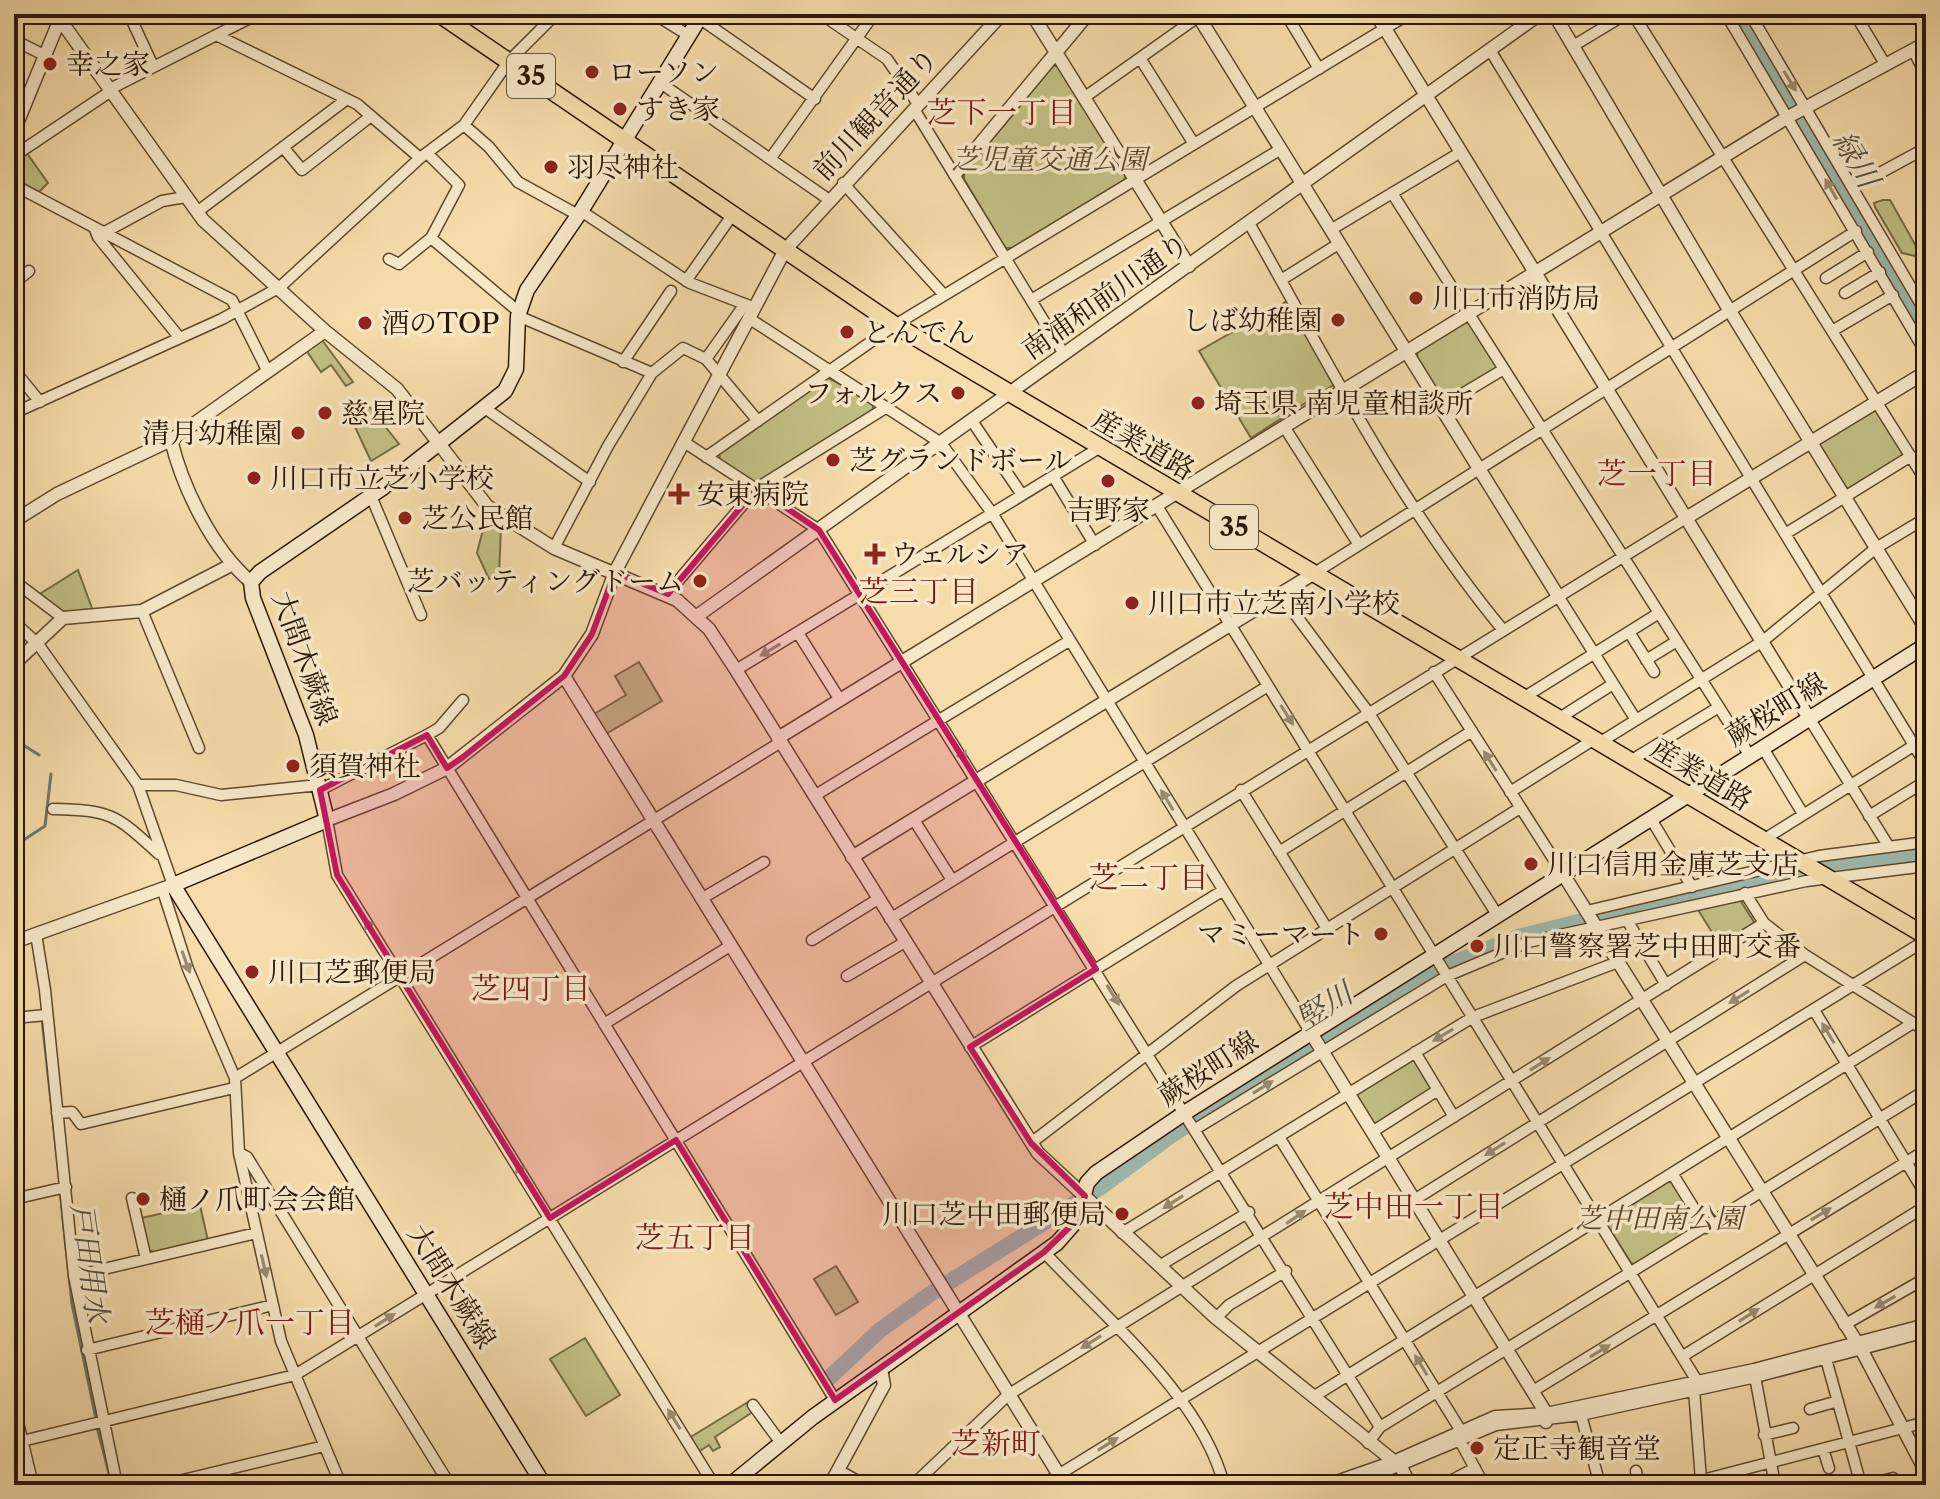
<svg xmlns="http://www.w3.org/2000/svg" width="1940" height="1499" font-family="'Libre Caslon Text','Noto Serif JP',serif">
<rect width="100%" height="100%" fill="#f5dcaa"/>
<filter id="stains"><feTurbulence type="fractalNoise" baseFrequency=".0025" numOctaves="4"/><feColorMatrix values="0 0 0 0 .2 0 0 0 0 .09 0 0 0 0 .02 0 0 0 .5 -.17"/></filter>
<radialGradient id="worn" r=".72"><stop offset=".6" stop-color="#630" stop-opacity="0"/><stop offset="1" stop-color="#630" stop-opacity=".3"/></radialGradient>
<path fill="#c2bf84" stroke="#766b44" stroke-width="2" d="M1053 66H1059L1126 175 1124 180 1012 248H1005L964 179V172Z
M26 152 48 183 39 192 14 178V160Z
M1883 200H1890L1894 207 1926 264V275L1915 256 1902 253 1875 207 1874 203Z
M1287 301 1335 384 1251 438 1199 351Z
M1464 322 1470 324 1496 364V369L1443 399 1417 357 1418 350Z
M322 340 353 382 346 386 331 365 321 372 306 350Z
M827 377 873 402V410L760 482 754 483 720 460 719 452Z
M364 400 399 444 371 461 347 410Z
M1874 409 1880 411 1904 457 1851 489 1846 488 1819 447 1820 441Z
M487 514 501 526 499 576 489 579 477 553Z
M78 570 93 611 61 612 38 595Z
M639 662 662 701 606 734 594 714 626 695 615 676Z
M1740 900 1754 922 1752 928 1721 947 1697 908Z
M1412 1058 1432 1087 1431 1091 1377 1124 1372 1123 1357 1098 1358 1091Z
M1672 1179 1699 1223 1698 1227 1637 1265 1631 1263 1606 1223 1607 1217Z
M200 1205 208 1241 155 1253 149 1250 141 1218Z
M836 1266 858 1302 836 1315 814 1279Z
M585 1338 620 1395 586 1416 550 1359Z
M748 1402 754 1411 715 1437 720 1447 713 1451 709 1445 698 1452 689 1438Z"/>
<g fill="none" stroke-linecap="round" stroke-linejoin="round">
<path stroke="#6f796a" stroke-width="3" d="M72 23 91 14
M17 741 39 755
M19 843 45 826 51 774
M42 1019 59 1174
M60 1190 72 1304 96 1419
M97 1427 110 1477"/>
<path stroke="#9dbaae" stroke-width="16" d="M1738 14 1926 333
M828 1379 879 1331 930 1294 1101 1187 1170 1136 1343 1025 1448 965 1518 937 1803 866 1926 852"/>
<g stroke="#5e482e" stroke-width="13">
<path id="minor" d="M129 14 153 66
M654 14 688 35
M821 14 887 59 918 104
M1286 14 1319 69
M1633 14 1926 481
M1726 14 1926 353
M1750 14 1926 313
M1855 14 1885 64
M699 18 815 99
M216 35 357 104 420 158
M14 40 44 55
M1573 46 1626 14
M1490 50 1926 765
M1913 50 1926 75
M1140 58 1194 144
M659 82 828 199
M110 89 258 14
M1085 97 1202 14
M914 109 1064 354
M464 125 489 147 518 182 578 215
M283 147 302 170 371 116
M14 156 111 91
M770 159 874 14
M843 183 944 295
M14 185 232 300 267 370
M1854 187 1926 148
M1392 193 1750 756
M581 211 690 283 755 308
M197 212 347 99
M1249 223C1327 361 1401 507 1503 630
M94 227 98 237 179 337
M1332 229 1461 152
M105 232 162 201 186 197
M431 238 519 312
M389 259 399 264 431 238 459 185 428 154
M1826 278 1868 252
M1281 280 1340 243
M686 281 733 214
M14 283 29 271
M1845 293 1880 272
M1031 300 1281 149
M518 316 652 373
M750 319 941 443 992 513 1311 1033
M1832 331 1893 295
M706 359 745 304
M623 362 671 291
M14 370 40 402
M1442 406 1504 369
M486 409 590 482
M14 413 222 319 280 287 420 158 464 125 509 61 556 14
M972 421 1022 495
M1285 428 1359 545
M684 442 819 530 1380 1427 1368 1443
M706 457 895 325 1409 14
M1053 476 1095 545
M371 496 421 615
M1157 506 1697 1381 1694 1390 1701 1480
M1785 534 1911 456
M554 548 608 446 652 373 683 348 706 359 758 421
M1313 574 1856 231
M14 581 63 618
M667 594 757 488 887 407
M1280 594 1368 712 1498 916
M1558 596 1636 720
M142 611 199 748
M14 622 38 644 138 785 173 885
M1629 632 1654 672
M798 633 840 700
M1646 660 1677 641
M736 670 1099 448
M1434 672 1563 874
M1523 698 1659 613
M1809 718 1889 847
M1558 719 1613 684
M427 735 835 1400
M1599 743 1763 641 1876 548 1926 518
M1763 748 1803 814
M1630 761 1719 707
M138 785H176L221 795 319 785
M320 790 427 735 439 728 463 700
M1241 790 1326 927
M1510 792 1593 740
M814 796 1069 641
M53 809C112 810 116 815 159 854
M1869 816 1926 781
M1651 819 1692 887
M327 820 337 875 714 1485
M914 820 952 880
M1763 840 1926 738
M1279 852 1472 731
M162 888 188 969 235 1078 239 1153 281 1341 341 1485
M1745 893 1764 923 1805 955 1926 1031
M701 899 764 862
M1587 911 1819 856 1926 842
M890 919 1268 686
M1627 920 1666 985
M36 934 45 990 74 1276 117 1485
M812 940 878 899
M847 976 905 942
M1814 1010 1926 1195
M14 1018 46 1015
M604 1024 730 946
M970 1047 1222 891
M1415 1052 1454 1117
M235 1078 781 742
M57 1113 72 1112 81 1124 234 1088
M1197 1128 1447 976 1528 942 1806 881 1926 866
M1372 1132 1438 1090
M1279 1137 1461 1431
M1031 1143 1236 986 1520 808
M239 1153 247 1157 450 1485
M1672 1173 1706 1228
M132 1198 146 1259
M14 1199 66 1187
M1414 1200 1805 955
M1122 1233 1473 1017 1618 962
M1044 1252C1105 1318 1202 1397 1224 1485
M1159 1266 1249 1212
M74 1276 256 1233
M1216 1318 1229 1305 1286 1271
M1844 1325 1926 1278
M87 1350 273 1305
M1683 1356 1926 1206
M1826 1359 1861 1485
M1754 1371 1775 1485
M1533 1391 1926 1150
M1313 1397 1913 1023
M753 1405 781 1443
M14 1406 33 1485
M1810 1409 1838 1401
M1581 1415 1600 1485
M1380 1427 1926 1090
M1764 1435 1793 1428
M1460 1441 1484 1485
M14 1443 295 1375 1686 518
M1823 1449 1829 1468
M838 1470 865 1485
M1636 1471 1638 1485
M89 1485 116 1479
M162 1485 324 1446
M431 1485 445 1477
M913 1485 1008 1395 1764 923
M1042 1485 1926 940
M1325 1485 1391 1462 1495 1416 1546 1413 1754 1369 1926 1324
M1353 1485 1496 1425 1581 1415 1756 1377 1926 1332
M1443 1485 1475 1468
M1683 1485 1926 1422
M1867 1485 1893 1478"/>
</g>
<g stroke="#5e482e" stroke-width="15">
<path id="tertiary" d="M56 14 203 220 325 331 397 389 487 506 554 548 677 600 709 629 736 670 1038 1153 1216 1318 1401 1467 1410 1485
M1032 14 1189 266
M1197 14 1558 596
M1376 14 1809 718
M1554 14 1725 303 1926 629
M14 131 62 14
M955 174 1088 14
M171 440C183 489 213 550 251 582
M1686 518 1926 372
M14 521 57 494 171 440 325 331
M697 616 1540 14
M14 664 63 618 142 611 231 565
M564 676 1059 1475 1062 1485
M778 738 1788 117 1926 43
M327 820 394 794 447 768 564 676 592 634 615 572 785 250 1002 14
M852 857 1313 574
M1563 874 1861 1349 1926 1472
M14 942 173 885
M1311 1033 1546 1413V1422
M830 1485 884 1385 881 1369"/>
</g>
<g stroke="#2b1705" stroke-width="17">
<path id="secondary" d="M544 1485 173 885 327 820 306 735 253 598 251 582 260 572 381 489 505 391 516 369 518 316 527 290 581 211 702 14
M730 1485 813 1417 1057 1243 1078 1219 1087 1183 1096 1173 1186 1112 1926 645"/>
</g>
<g stroke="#2b1705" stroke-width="19">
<path id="primary" d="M439 14 895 325 1926 936"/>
</g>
<use href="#minor" stroke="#f8e8c8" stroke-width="10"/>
<use href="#tertiary" stroke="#f8e8c8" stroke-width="12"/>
<use href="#secondary" stroke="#f8e8c8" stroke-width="14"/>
<use href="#primary" stroke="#f5dcaa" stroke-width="16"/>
</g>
<defs><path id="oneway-solid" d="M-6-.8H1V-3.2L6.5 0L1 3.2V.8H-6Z" transform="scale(2)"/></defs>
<g fill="#9c8a70">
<use href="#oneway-solid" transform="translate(1790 81) rotate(59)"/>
<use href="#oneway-solid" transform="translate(1831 189) rotate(-120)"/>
<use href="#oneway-solid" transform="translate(770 650) rotate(149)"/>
<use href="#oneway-solid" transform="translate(1287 715) rotate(58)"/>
<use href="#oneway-solid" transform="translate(960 751) rotate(58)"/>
<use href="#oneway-solid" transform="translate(1490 761) rotate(-122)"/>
<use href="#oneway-solid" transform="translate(1167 800) rotate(-121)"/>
<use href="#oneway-solid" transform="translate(371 929) rotate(-122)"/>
<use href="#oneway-solid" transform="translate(186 962) rotate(70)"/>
<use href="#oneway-solid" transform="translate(1113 995) rotate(58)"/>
<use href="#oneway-solid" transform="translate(1739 997) rotate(148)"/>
<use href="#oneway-solid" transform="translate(1828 1033) rotate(-121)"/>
<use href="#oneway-solid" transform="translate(1443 1035) rotate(149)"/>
<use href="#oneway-solid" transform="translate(1540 1064) rotate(-32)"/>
<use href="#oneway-solid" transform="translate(1263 1087) rotate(-32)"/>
<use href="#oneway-solid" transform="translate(1495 1149) rotate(148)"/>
<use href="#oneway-solid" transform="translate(522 1173) rotate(-122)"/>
<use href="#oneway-solid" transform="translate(1173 1202) rotate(148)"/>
<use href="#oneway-solid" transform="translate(1821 1214) rotate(-31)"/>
<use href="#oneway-solid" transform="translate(1296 1217) rotate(-34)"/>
<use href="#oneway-solid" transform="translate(264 1266) rotate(77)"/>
<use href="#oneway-solid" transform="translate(1885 1302) rotate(150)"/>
<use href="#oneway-solid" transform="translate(1749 1315) rotate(-32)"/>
<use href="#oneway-solid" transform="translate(385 1320) rotate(-32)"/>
<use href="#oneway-solid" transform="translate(1091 1342) rotate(148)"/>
<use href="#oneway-solid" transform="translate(1600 1351) rotate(-31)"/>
<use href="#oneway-solid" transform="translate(1421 1365) rotate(-121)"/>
<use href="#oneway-solid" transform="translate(674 1419) rotate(-122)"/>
<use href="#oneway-solid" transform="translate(1108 1444) rotate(-32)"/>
</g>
<path fill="#c2185b" fill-opacity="0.2" stroke="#c2185b" stroke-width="6" stroke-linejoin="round" d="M757 488 819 530 1096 969 970 1047 1031 1143 1085 1196 1078 1219 1044 1252 835 1400 676 1140 550 1218 337 875 320 790 427 735 447 768 463 757 564 676 592 634 615 572 668 594Z"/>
<g fill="#8f2418" stroke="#f8e8c8" stroke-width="3">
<circle cx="50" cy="64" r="8"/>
<circle cx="592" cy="72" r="8"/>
<circle cx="620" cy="109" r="8"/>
<circle cx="551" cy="167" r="8"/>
<circle cx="1416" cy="298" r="8"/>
<circle cx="1338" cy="320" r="8"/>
<circle cx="365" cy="323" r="8"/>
<circle cx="847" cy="332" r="8"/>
<circle cx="958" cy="393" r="8"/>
<circle cx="1198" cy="403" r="8"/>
<circle cx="325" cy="413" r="8"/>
<circle cx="298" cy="433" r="8"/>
<circle cx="833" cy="460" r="8"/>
<circle cx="254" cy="478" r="8"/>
<circle cx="1108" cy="481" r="8"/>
<path d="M675 482h8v8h8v8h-8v8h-8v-8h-8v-8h8z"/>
<circle cx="405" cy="518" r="8"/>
<path d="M871 542h8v8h8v8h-8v8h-8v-8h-8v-8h8z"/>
<circle cx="700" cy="581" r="8"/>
<circle cx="1132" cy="603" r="8"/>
<circle cx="293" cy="766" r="8"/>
<circle cx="1531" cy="864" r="8"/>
<circle cx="1381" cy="934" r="8"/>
<circle cx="1477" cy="946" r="8"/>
<circle cx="252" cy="972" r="8"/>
<circle cx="143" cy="1199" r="8"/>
<circle cx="1122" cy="1214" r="8"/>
<circle cx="1477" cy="1448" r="8"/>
</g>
<g text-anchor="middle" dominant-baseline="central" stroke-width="7" stroke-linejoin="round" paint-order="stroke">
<g fill="#f8e8c8" stroke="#685640" stroke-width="2">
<rect x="507" y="54" width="48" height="44" rx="6"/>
<rect x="1210" y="505" width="48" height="44" rx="6"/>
</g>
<g font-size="26" font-weight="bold" fill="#2b1705">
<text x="531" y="76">35</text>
<text x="1234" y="527">35</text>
</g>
<g font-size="28" fill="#2b1705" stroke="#f8e8c8" text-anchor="start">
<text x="66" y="64">幸之家</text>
<text x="608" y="72">ローソン</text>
<text x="636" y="109">すき家</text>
<text x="567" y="167">羽尽神社</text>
<text x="1432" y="298">川口市消防局</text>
<text x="1322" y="320" text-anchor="end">しば幼稚園</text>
<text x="381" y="323">酒のTOP</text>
<text x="863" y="332">とんでん</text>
<text x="942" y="393" text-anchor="end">フォルクス</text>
<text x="1214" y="403">埼玉県 南児童相談所</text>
<text x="341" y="413">慈星院</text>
<text x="282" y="433" text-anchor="end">清月幼稚園</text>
<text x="849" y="460">芝グランドボール</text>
<text x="270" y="478">川口市立芝小学校</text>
<text x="697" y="494">安東病院</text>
<text x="1108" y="510" text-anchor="middle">吉野家</text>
<text x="421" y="518">芝公民館</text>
<text x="891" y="554">ウェルシア</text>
<text x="684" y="581" text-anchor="end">芝バッティングドーム</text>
<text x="1148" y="603">川口市立芝南小学校</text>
<text x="309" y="766">須賀神社</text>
<text x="1547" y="864">川口信用金庫芝支店</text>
<text x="1365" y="934" text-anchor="end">マミーマート</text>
<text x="1493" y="946">川口警察署芝中田町交番</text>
<text x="268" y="972">川口芝郵便局</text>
<text x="159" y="1199">樋ノ爪町会会館</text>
<text x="1106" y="1214" text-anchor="end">川口芝中田郵便局</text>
<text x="1493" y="1448">定正寺観音堂</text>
</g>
<g font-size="28" fill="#2b1705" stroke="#f8e8c8">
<text transform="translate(875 114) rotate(-47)">前川観音通り</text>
<text transform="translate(1105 296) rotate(-35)">南浦和前川通り</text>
<text transform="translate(1144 444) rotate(30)">産業道路</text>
<text transform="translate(305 658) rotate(70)">大間木蕨線</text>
<text transform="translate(1776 709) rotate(-32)">蕨桜町線</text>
<text transform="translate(1702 774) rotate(31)">産業道路</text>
<text transform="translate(1208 1068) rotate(-33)">蕨桜町線</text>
<text transform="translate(452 1286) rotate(58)">大間木蕨線</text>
</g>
<g font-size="28" font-style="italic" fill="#58492b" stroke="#f8e8c8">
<text x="1049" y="159">芝児童交通公園</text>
<text x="1659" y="1218">芝中田南公園</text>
</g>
<g font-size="30" fill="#7a1f14" stroke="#f8e8c8">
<text x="1002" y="112">芝下一丁目</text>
<text x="1657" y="473">芝一丁目</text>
<text x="919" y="591">芝三丁目</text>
<text x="1149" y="877">芝二丁目</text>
<text x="531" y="988">芝四丁目</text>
<text x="1414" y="1206">芝中田一丁目</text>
<text x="695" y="1237">芝五丁目</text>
<text x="250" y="1322">芝樋ノ爪一丁目</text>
<text x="996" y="1443">芝新町</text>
</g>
<g font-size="30" font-style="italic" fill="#535040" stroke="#f8e8c8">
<text transform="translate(1856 159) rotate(59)">緑川</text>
<text transform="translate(1324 1006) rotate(-32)">竪川</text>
<text transform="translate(90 1263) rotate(82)">戸田用水</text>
</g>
</g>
<rect width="1940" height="1499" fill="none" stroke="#f5dcaa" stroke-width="48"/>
<rect x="16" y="16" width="1908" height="1467" fill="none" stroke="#2b1705" stroke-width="4"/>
<rect x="24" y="24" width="1892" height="1451" fill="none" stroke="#2b1705" stroke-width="2"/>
<rect width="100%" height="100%" filter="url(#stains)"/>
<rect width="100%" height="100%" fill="url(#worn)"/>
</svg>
